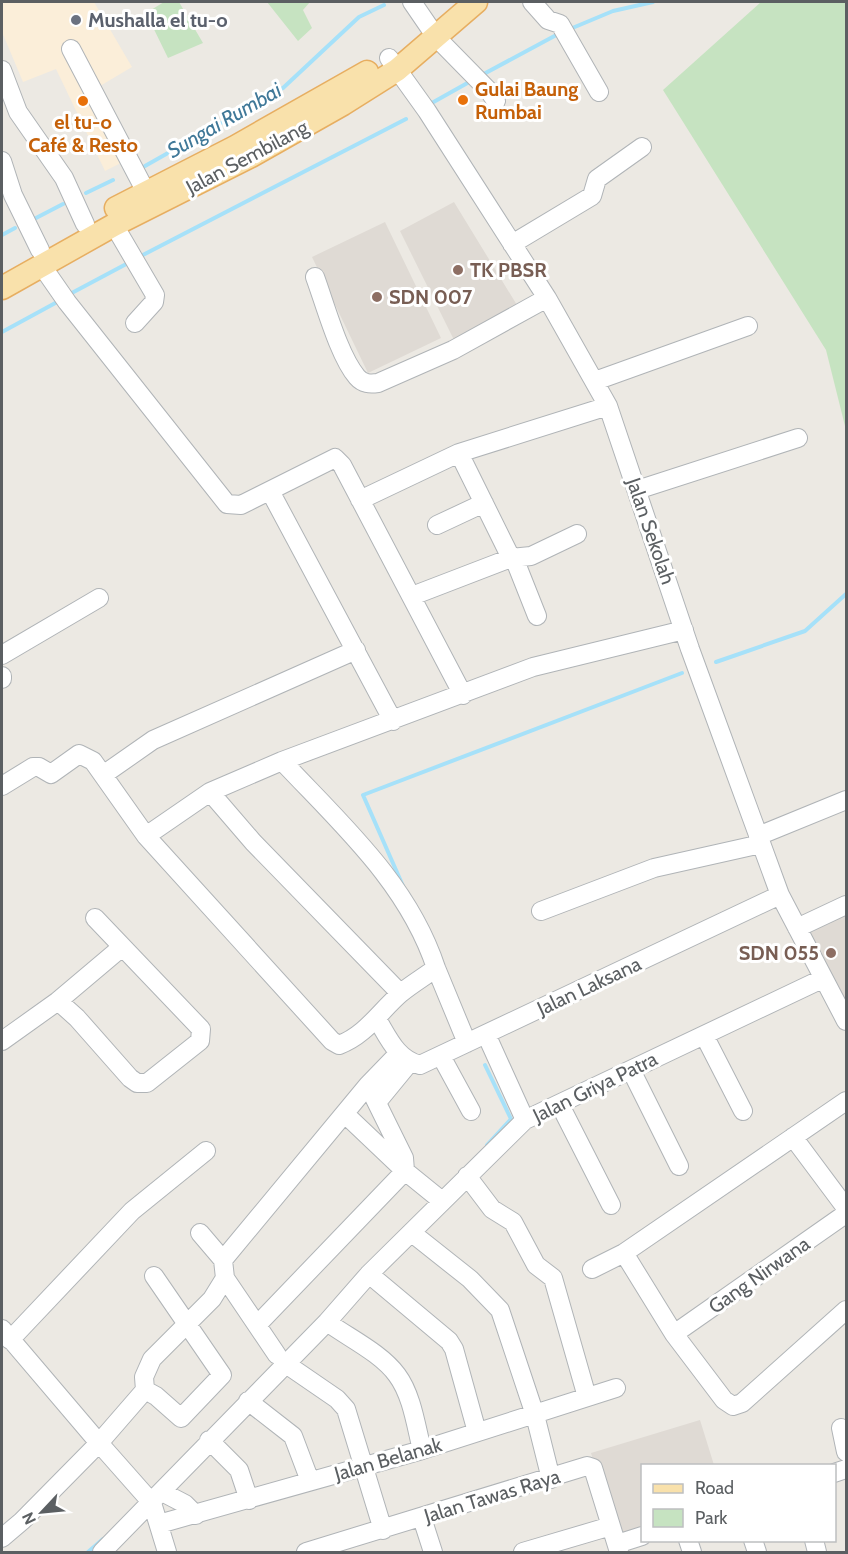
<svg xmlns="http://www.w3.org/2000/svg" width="848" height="1554" font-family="Cabin,sans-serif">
<rect width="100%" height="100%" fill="#ece9e3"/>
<path fill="#fbeed9" d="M2 2H94L132 67 100 86 137 155 105 171 56 69 23 82 2 32Z"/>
<path fill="#dfdad4" d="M454 202 520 310 456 344 400 231Z
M385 222 441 338 368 373 312 257Z
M846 908V1006L804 932Z
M700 1420 714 1465 642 1466V1528L616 1536 591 1453Z"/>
<path fill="#c6e3c1" d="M164 2H179L203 43 168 58 146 13Z
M267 2H310L303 10 312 28 298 41Z
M761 2H846V430L826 350 663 90Z"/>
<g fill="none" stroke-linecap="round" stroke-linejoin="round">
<path stroke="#a6e1f9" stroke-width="4" d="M570 29 613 11 653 2
M480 76 560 33
M430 104 471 81
M145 166 283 88 359 17 384 5
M86 193 113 180
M36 218 63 204
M2 235 15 228
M139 257 406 119
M68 295 130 262
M2 332 59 301
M716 662 805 631 846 594
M403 886 363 795 682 673
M485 1065 511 1119 487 1145
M88 1552 103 1539"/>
<g stroke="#b0b4b7" stroke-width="20">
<path id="minor" d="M412 2 436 37 489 91 496 101
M532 2 548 20 560 24 599 92
M71 49 146 192
M389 58 427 111 547 298 608 406 690 649 780 895 846 1021
M2 70 18 112 64 178 85 224
M2 161 13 195 40 250
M114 225 155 295 154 302 135 323
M512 244 592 196 597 179 642 147
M42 266 67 302 227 504 241 505 335 458 342 465 463 695
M315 277C325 304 339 356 357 377 363 384 370 384 378 383L453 350 547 298
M595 381 748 326
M459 453 511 558 531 556 577 534
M637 490 798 438
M270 491 393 721
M360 500 459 453 608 406
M437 525 484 503
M514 558 537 616
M412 596 511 558
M2 655 99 598
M2 676V679
M103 775 153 740 356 650
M2 786 33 767H39L51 774 79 754 93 761 146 836 332 1041 339 1045C366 1035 380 1011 401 993 412 984 424 977 436 968 408 883 341 824 282 761
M210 792 253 842 400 993
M146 836 210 792 282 761 533 667 684 630
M758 836 846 800
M541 911 654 868 761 844
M797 928 846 905
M436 968 467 1043
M58 1001 122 947
M377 1019C389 1039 397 1059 420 1065L780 895
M486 1034 525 1120
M704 1035 743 1111
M2 1041 58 1001 77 1018 130 1078 137 1083H147L200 1041 201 1029 95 918
M441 1056 471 1111
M631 1070 679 1166
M378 1101 410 1062
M560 1105 611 1205
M345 1114 405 1171 442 1201
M467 1176 492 1209 513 1222 536 1265 553 1278 587 1397
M200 1233 223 1260 225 1278 277 1355
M412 1233 470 1279 500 1310 535 1415 551 1479
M624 1253 674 1334 724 1400 733 1406 742 1403 846 1310
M223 1260 368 1085 398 1054
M592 1269 624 1253 846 1101
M369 1274 449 1341 454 1349 477 1432
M327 1322C349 1338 381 1353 397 1375 412 1395 416 1426 422 1450
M258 1324 405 1171 404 1158 368 1085
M2 1329 99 1443 22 1521 2 1538
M674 1334 844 1215 846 1210 843 1204 793 1137
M10 1340 132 1211 206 1151
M286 1364 337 1399 346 1409 383 1530
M145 1390 156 1396 181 1418 222 1375 154 1276
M248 1401 293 1436 310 1481
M841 1428 846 1452
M209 1440 239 1470 249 1500
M834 1473 846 1469
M162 1492 185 1504 196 1515
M422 1518 433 1552
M159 1524 422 1450 616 1388
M688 1540 692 1552
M753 1540 757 1552
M814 1540 817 1552
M617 1544 642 1536
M102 1552 327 1322 369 1274 525 1120 822 979
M167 1552 152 1503 99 1443 145 1390 144 1377 152 1359 212 1299 225 1278
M306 1552 587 1466 593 1468 619 1552
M523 1552 611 1526"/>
</g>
<g stroke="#e7ae61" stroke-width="25">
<path id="major" d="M116 208 235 147 367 72
M2 288 114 225 251 156 343 104 397 70 476 2"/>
</g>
<use href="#minor" stroke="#fff" stroke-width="18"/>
<use href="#major" stroke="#f9e1ab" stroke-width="22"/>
</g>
<circle fill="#6b7280" stroke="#fff" stroke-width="2" cx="76" cy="20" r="6"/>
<g fill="#e8710a" stroke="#fff" stroke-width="2">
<circle cx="463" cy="100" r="6"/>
<circle cx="83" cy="101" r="6"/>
</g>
<g fill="#8d6e63" stroke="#fff" stroke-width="2">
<circle cx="458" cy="270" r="6"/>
<circle cx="377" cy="297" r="6"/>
<circle cx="831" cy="953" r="6"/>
</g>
<g text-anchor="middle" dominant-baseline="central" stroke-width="6" stroke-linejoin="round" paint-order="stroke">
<g font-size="20" font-weight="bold" fill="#5b616d" stroke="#fff" text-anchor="start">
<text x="88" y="20">Mushalla el tu-o</text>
</g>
<g font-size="20" font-weight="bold" fill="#c56008" stroke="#fff" text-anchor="start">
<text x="475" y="89">Gulai Baung<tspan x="475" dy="23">Rumbai</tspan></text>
<text x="83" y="122" text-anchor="middle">el tu-o<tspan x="83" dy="23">Café &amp; Resto</tspan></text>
</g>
<g font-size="20" fill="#5b5f62" stroke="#fff">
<text transform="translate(247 157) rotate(-28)">Jalan Sembilang</text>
<text transform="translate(651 531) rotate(71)">Jalan Sekolah</text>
<text transform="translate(589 986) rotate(-25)">Jalan Laksana</text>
<text transform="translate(595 1087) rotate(-26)">Jalan Griya Patra</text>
<text transform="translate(759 1275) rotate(-35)">Gang Nirwana</text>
<text transform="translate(388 1459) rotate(-16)">Jalan Belanak</text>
<text transform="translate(492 1496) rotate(-17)">Jalan Tawas Raya</text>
</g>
<g font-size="20" font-weight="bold" fill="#785e54" stroke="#fff" text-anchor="start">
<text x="470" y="270">TK PBSR</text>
<text x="389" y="297">SDN 007</text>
<text x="819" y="953" text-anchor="end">SDN 055</text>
</g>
<g font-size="21" font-style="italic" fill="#3f7898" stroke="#fff">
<text transform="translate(224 120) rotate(-30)">Sungai Rumbai</text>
</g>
</g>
<rect width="848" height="1554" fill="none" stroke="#5b5f62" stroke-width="6"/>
<rect x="641" y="1464" width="195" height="78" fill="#ffffff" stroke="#bdbfc0" stroke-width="1.5"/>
<rect x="653" y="1484" width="30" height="9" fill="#f9e1ab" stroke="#bdbfc0" stroke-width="1.5"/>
<text x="695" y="1494" font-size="18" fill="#5b5f62">Road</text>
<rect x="653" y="1509" width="30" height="18" fill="#c6e3c1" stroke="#bdbfc0" stroke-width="1.5"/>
<text x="695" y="1524" font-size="18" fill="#5b5f62">Park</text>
<g transform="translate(42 1512) rotate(244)" stroke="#ffffff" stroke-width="4.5" paint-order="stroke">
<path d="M0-4.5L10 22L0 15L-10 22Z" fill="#5b5f62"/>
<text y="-9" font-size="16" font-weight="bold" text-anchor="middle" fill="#5b5f62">N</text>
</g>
</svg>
